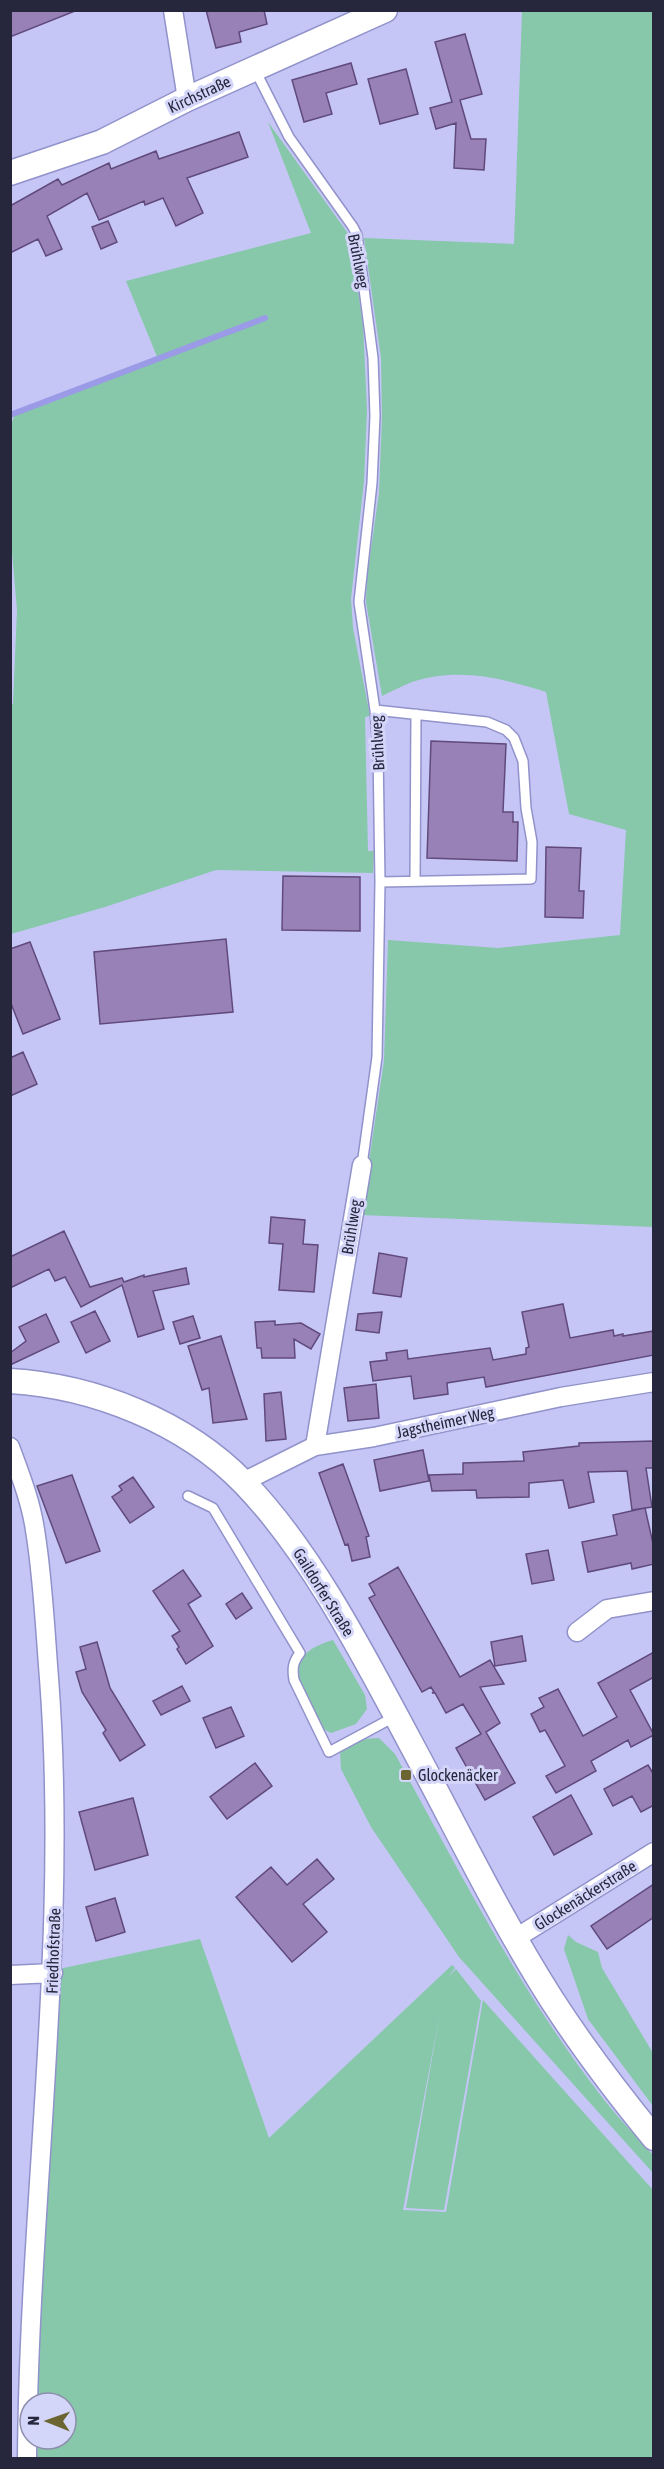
<svg xmlns="http://www.w3.org/2000/svg" width="664" height="2469" font-family="'Asap Condensed',sans-serif">
<rect width="100%" height="100%" fill="#c5c6f6"/>
<path fill="#86c8a9" d="M522 11H653V1227L361 1215 384 1061 388 940 498 948 620 935 626 830 569 814 546 692C503 678 457 667 412 682 402 686 392 691 382 696L366 602 367 577 379 493 382 417 381 358 364 238 514 244Z
M268 122 347 232 351 243 363 325 367 410 364 481 351 599 353 628 370 716 365 717 368 851H374L373 873 216 870 105 907 11 934 10 706 13 704 17 610 10 528V430L14 416 158 359 126 281 311 233Z
M333 1640 365 1695 367 1709 356 1724 331 1733 321 1728C303 1690 275 1657 333 1640Z
M379 1738 395 1754C460 1872 521 1994 605 2101 620 2120 637 2137 653 2155V2173L459 1957 371 1827 341 1769 340 1751 363 1739Z
M568 1935 576 1942 598 1952 602 1968 653 2053V2106L588 2019 564 1949Z
M200 1939 269 2138 452 1965 455 1968 448 1977 456 1969 481 2001 444 2210 406 2208 440 2012 403 2210 446 2212 483 2000 653 2190V2458H35V2439H66V2403H37L41 2271 59 1969Z"/>
<g fill="none" stroke-linecap="round" stroke-linejoin="round">
<path stroke="#9a9ae7" stroke-width="6" d="M10 415 265 318"/>
</g>
<path fill="#9881b7" stroke="#604a7b" stroke-width="1.5" d="M10 10H75V11L10 37Z
M206 10H264L267 24 239 32 241 42 216 48Z
M465 34 482 94 460 100 471 139H486L484 170 454 168 456 123 436 129 430 108 452 102 435 42Z
M351 63 357 84 326 93 332 114 304 122 292 80Z
M406 69 418 114 380 124 368 79Z
M239 132 248 157 187 178 203 213 176 226 163 198 145 205 144 201 99 220 87 193 47 216 62 249 46 256 38 239 10 253V206L58 179 62 185 109 163 111 169 156 151 159 159Z
M108 221 117 242 101 249 92 227Z
M431 741 506 744 503 812H513V822H518L517 861 427 858Z
M546 847 581 848 579 891H584L583 918 545 917Z
M283 876 360 877V931L282 930Z
M226 939 233 1012 100 1024 94 952Z
M30 942 60 1019 23 1034 10 1001V949Z
M23 1052 37 1084 10 1096V1058Z
M271 1217 305 1220 303 1244 318 1245 314 1292 279 1290 283 1244 269 1243Z
M64 1231 90 1287 122 1278 124 1282 144 1275V1277L186 1268 189 1284 153 1291 164 1329 138 1337 122 1285 81 1307 65 1277 55 1281 49 1269 10 1288V1257Z
M379 1253 407 1258 401 1297 373 1293Z
M563 1304 570 1338 613 1330 614 1336 623 1334V1336L654 1331V1355L486 1387 484 1377 447 1383 448 1394 414 1399 411 1376 373 1381 370 1362 387 1360 386 1353 407 1350 408 1359 490 1348 493 1360 526 1354V1348L529 1347 522 1312Z
M95 1311 110 1341 86 1353 71 1322Z
M382 1312 379 1333 356 1330 358 1314Z
M46 1314 59 1342 10 1365V1353L26 1341 19 1327Z
M193 1316 200 1338 180 1344 173 1322Z
M275 1321V1325L301 1323 320 1334 311 1349 294 1339 295 1358H262L261 1348H257L255 1322Z
M221 1336 247 1419 213 1423 209 1388 202 1390 188 1346Z
M376 1384 379 1418 348 1421 344 1388Z
M281 1392 286 1439 266 1441 264 1394Z
M654 1441V1468H646L652 1507 632 1510 627 1471 588 1472 594 1502 569 1508 563 1480 529 1483V1497L477 1498 476 1490 432 1491 429 1475 463 1474V1463L524 1461 523 1452 579 1446V1443Z
M423 1450 429 1481 380 1491 374 1460Z
M343 1464 369 1536 366 1537 370 1557 352 1561 348 1544 345 1545 319 1473Z
M72 1475 100 1551 66 1563 37 1486Z
M133 1477 154 1507 130 1523 112 1497 122 1490 119 1486Z
M645 1508 654 1548V1564L632 1569 631 1563 588 1572 582 1542 617 1535 613 1515Z
M548 1550 554 1580 532 1584 526 1554Z
M398 1567 460 1677 490 1660 504 1684 480 1687 500 1723 486 1732 515 1783 485 1800 456 1748 481 1734 463 1704 446 1713 435 1693H432L434 1692 431 1687 422 1692 369 1598 375 1595 369 1584Z
M183 1570 201 1596 188 1604 213 1646 186 1664 177 1649 179 1647 172 1636 180 1631 153 1591Z
M242 1593 252 1608 236 1619 226 1604Z
M522 1636 526 1661 495 1666 491 1642Z
M97 1642 110 1688 145 1745 120 1761 103 1733 106 1730 82 1692 76 1672 86 1669 80 1647Z
M654 1652V1677L630 1690 654 1735 631 1747 628 1740 591 1761 596 1771 556 1793 546 1776 565 1766 545 1730 540 1732 531 1714 544 1707 539 1698 558 1689 583 1736 617 1717 598 1683Z
M182 1686 190 1701 161 1715 153 1701Z
M231 1707 244 1736 216 1748 203 1718Z
M255 1763 272 1786 227 1819 210 1797Z
M648 1765 654 1775V1805L641 1812 632 1796 613 1806 604 1789Z
M571 1795 592 1834 554 1855 533 1817Z
M133 1798 148 1855 95 1870 79 1812Z
M317 1859 334 1879 303 1904 327 1932 292 1962 236 1897 271 1867 287 1885Z
M654 1884V1917L607 1949 591 1926Z
M115 1898 125 1932 96 1941 86 1907Z"/>
<g fill="none" stroke-linecap="round" stroke-linejoin="round">
<g stroke="#9192ca" stroke-width="12">
<path id="lane" d="M255 70 289 137 353 227 357 235 373 358 375 416 372 483 359 602 375 710 378 750 380 882 377 1057 362 1165
M375 710 487 722 506 730 514 738 523 761 526 808 532 842 531 879 380 882
M415 881 416 714
M188 1496 213 1508 300 1653C293 1662 292 1668 294 1680L329 1752 396 1716"/>
</g>
<g stroke="#9192ca" stroke-width="21">
<path id="street" d="M173 10 187 99
M315 1446 362 1165
M10 1447C20 1474 31 1502 35 1530 43 1578 45 1629 49 1678 69 1939 29 2197 27 2458
M243 1482 315 1446 374 1437 561 1397 654 1382
M577 1632 607 1609 654 1601
M516 1938 654 1852
M10 1975 53 1973"/>
</g>
<g stroke="#9192ca" stroke-width="27">
<path id="secondary" d="M10 173 102 142 187 99 385 10
M10 1381C94 1386 185 1422 244 1483 311 1552 364 1656 409 1740 456 1827 499 1917 552 2000 583 2048 618 2094 654 2138"/>
</g>
<use href="#lane" stroke="#fff" stroke-width="9"/>
<use href="#street" stroke="#fff" stroke-width="18"/>
<use href="#secondary" stroke="#fff" stroke-width="24"/>
</g>
<rect fill="#6a6531" stroke="#d3d5f9" stroke-width="2" x="400" y="1769" width="12" height="12" rx="3"/>
<g text-anchor="middle" dominant-baseline="central" stroke-width="6" stroke-linejoin="round" paint-order="stroke">
<g font-size="16" fill="#26263c" stroke="#d3d5f9">
<text transform="translate(199 94) rotate(-25)">Kirchstraße</text>
<text transform="translate(359 261) rotate(79)">Brühlweg</text>
<text transform="translate(377 743) rotate(-93)">Brühlweg</text>
<text transform="translate(351 1227) rotate(-81)">Brühlweg</text>
<text transform="translate(445 1422) rotate(-12)">Jagstheimer Weg</text>
<text transform="translate(324 1592) rotate(58)">Gaildorfer Straße</text>
<text transform="translate(585 1895) rotate(-32)">Glockenäckerstraße</text>
<text transform="translate(53 1951) rotate(-88)">Friedhofstraße</text>
</g>
<g font-size="16" fill="#26263c" stroke="#d3d5f9" text-anchor="start">
<text x="418" y="1775">Glockenäcker</text>
</g>
</g>
<rect width="664" height="2469" fill="none" stroke="#26263c" stroke-width="24"/>
<g transform="translate(48 2421) rotate(271)"><circle r="28" fill="#d3d5f9" stroke="#8e8fad" stroke-width="1.5"/>
<path d="M0-4.5L10 22L0 15L-10 22Z" fill="#6a6531"/>
<text y="-9" font-size="16" font-weight="bold" text-anchor="middle" fill="#26263c">N</text>
</g>
</svg>
